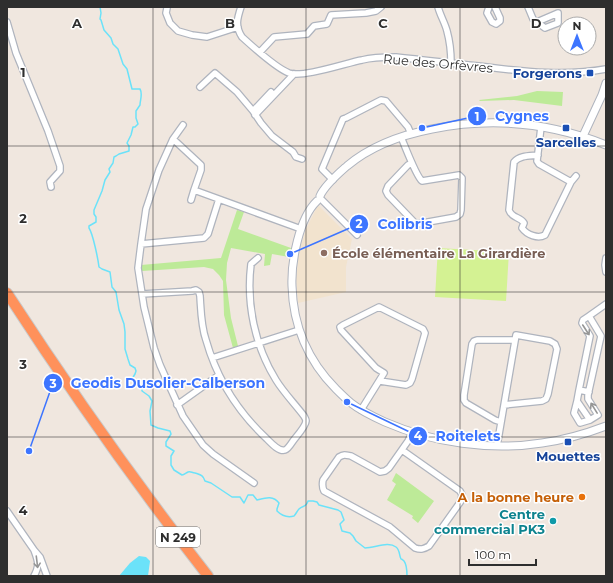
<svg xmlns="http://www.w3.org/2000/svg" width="613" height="583" font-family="Montserrat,sans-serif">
<rect width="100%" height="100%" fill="#f0e7df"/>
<path fill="#f2e3ce" d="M318 205 352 239 346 267V292L298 303 296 278 299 252 306 229Z"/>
<path fill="#bdea98" d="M537 91 563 92 562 106 514 100 480 101 479 100 517 96Z
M237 210 244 212 238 229 291 248 289 257 272 254 270 265 264 266 265 254 231 248 227 263 226 280 231 318 238 346 233 348 224 315 223 281 219 275 213 269 204 267 142 271 141 265 221 258Z
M396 473 434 501 418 523 412 518 413 516 387 500 396 484 392 481Z"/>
<path fill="#d4f293" d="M438 248 509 252 506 301 435 297Z"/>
<path fill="#6be2f9" d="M139 556 146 557 150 561 148 576H119L130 563Z"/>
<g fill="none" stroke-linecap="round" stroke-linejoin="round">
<path stroke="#6be2f9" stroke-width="1.5" d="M100 7 101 13 100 19 101 20 104 30 111 38 113 44 118 49 123 64 127 69 132 89H140C143 94 140 100 140 105L136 111V118L138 124 135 127H133L131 135 127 143 129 146V151L119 154 116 156 114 157 113 163 109 169 110 172 105 180 102 191 94 210V214L96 217V222L89 226V228C93 234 98 259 99 267L102 269 110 272 112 287 116 292 119 310 124 324 125 332V349L128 359 130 365 135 368 136 371 135 374 132 379V381L141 385 142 386V391L149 396 152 401 150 411 151 425 158 428 170 431 171 434 166 442V446L174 451 171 456V465L174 470 182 475C184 475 186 473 188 472 191 471 192 473 195 473 201 475 203 475 205 481L211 483 232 497H240L244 503 248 495H253L257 500C265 498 273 495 279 503L277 509V511C282 516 287 518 294 516 296 514 297 511 299 509 303 505 306 508 308 501H313L317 502 319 505 338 510 341 512 344 520 340 524 342 531 350 533 353 536 356 541 365 548C375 548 388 541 396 547 400 550 399 555 401 559 402 559 403 560 404 561 407 565 407 571 407 576"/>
<g stroke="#afb4be" stroke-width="8">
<path id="street" d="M241 7C237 19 235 26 242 37 253 47 276 68 289 73 303 78 346 63 362 60 373 57 385 57 396 57 426 60 457 64 487 67 527 72 566 76 606 69
M438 7C440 15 445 23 447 31 450 42 451 52 451 63
M489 7 487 13 492 22 496 24 500 21V18L495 7
M528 7 533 19 545 28 558 23V13L537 22
M167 8 166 13 170 23 178 31 192 35 207 37 238 27
M7 22 16 53 48 131 60 166V171L50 182 51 187
M260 52 274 37 307 34 314 26 327 24 331 15 366 13 376 11 381 7
M200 87 215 73 237 92 253 111 261 123 272 136 293 152 296 157 302 159
M253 111 271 92
M255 115 294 74
M183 125 173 139 159 170 146 209 141 244 138 268 144 307 154 348 160 365 183 416 203 445 213 454 254 483
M541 127 537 161 539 164 571 182 576 176
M401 137C405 146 416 176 422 181L453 176 459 175 462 178 461 210 460 214 456 217 417 224 414 222 388 195 386 191 388 186 408 165 412 163
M173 139 201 165V170L194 190 301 229
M538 155C530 156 520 155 514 162L509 210C512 219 520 216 524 223L522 228C527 235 538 239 545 235L571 182
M333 180 322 169 343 119 346 118 381 100 386 101 408 127 411 134
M191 200 194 190
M322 200 357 235
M141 244 204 238 208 234 219 199
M606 258 605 265 606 272
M142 294 192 291 196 290 199 292 200 296C201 311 201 326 206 340 217 379 238 412 267 439 271 443 279 452 285 450 288 449 291 444 293 441 296 437 306 426 306 421 306 419 305 418 304 416 295 404 284 393 276 380 255 346 246 304 251 264L258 258
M589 316 606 304
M212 358 299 330
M579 390 577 401 590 420 598 415 588 399V395L601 336 589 316 583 320 582 323 590 336 579 390 589 392
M577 401 574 413 580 423 590 420
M177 405 219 375
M361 410 384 373 376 368 341 330 340 327 343 325 379 307 423 329 425 333 412 379 410 383 406 385 380 381
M501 422 495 420 466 403 464 400V395L472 344 474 341 477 340H515
M497 446 516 335 550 341 555 344 557 349 548 394 546 399 542 401 504 405
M402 450 460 491 462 495 461 501 429 546C424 549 421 550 415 548L390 527 324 491C322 487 322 485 323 480L339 457C344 454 346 455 351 456L380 472 385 471 389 468 408 441 412 433
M7 511 34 550
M34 576C40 565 38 561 34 550L40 557 47 576"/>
</g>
<g stroke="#afb4be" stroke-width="9">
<path id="secondary" d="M583 136 602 95 606 83
M320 196C325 185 338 174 347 166 372 145 401 135 432 129 491 117 551 123 606 145
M317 201C299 218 291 262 292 286 293 325 308 361 336 389 341 394 346 399 351 403 361 411 374 417 385 422 433 443 491 451 542 443 564 440 585 434 606 426"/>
</g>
<g stroke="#c9c9c9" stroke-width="12">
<path id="highway" d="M7 293C70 390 137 485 208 576"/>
</g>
<use href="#street" stroke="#fff" stroke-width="5.5"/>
<use href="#secondary" stroke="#fff" stroke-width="7"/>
<use href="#highway" stroke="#ff915b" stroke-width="10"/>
</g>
<defs><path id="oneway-shaft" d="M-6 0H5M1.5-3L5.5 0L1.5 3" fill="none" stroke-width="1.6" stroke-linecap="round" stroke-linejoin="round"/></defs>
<g stroke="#969696">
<use href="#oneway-shaft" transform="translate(586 330) rotate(57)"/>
<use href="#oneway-shaft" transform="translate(594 408) rotate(-122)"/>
<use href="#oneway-shaft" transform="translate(37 562) rotate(83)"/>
</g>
<path fill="none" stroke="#2e2e2e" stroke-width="1" stroke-opacity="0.55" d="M153 7V576M306 7V576M460 7V576M7 146H606M7 292H606M7 437H606"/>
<g fill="#1a4fb4" stroke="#fff" stroke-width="1.5">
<rect x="586" y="69" width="8" height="8" rx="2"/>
<rect x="562" y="124" width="8" height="8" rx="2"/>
<rect x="564" y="438" width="8" height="8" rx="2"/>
</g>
<circle fill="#8d6e63" stroke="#fff" stroke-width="1.5" cx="324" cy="253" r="4"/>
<circle fill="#e8710a" stroke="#fff" stroke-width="1.5" cx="582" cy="497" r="4"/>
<circle fill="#0f9aa8" stroke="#fff" stroke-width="1.5" cx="553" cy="521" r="4"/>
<g text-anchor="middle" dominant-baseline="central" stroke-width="3" stroke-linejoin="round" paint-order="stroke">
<rect fill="#fff" stroke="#6d6d6d" stroke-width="1" x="156" y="527" width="44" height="20" rx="3"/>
<g font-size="12" font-weight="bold" fill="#2e2e2e">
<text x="178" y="537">N 249</text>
</g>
<g font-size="13" fill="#2e2e2e" stroke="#fff">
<text transform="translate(438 63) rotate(5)">Rue des Orfèvres</text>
</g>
<g font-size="13" font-weight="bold" fill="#164399" stroke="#fff">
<text x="582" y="73" text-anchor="end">Forgerons</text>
<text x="566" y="142">Sarcelles</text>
<text x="568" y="456">Mouettes</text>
</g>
<g font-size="13" font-weight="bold" fill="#785e54" stroke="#fff" text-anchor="start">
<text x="332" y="253">École élémentaire La Girardière</text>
</g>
<g font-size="13" font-weight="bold" fill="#c56008" stroke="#fff" text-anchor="end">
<text x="574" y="497">A la bonne heure</text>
</g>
<g font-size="13" font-weight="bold" fill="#0d838f" stroke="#fff" text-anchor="end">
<text x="545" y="514">Centre<tspan x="545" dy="15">commercial PK3</tspan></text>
</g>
</g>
<g font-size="13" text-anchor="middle" font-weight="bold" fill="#2e2e2e" stroke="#fff" stroke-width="3" stroke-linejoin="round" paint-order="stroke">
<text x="77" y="28">A</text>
<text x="230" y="28">B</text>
<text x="383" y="28">C</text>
<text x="536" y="28">D</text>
<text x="23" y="77">1</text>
<text x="23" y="223">2</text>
<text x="23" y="369">3</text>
<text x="23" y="515">4</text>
</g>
<path fill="none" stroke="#3d75ff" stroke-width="1.5" d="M422 128L477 116M290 254L359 224M29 451L53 383M347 402L418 436"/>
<g fill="#3d75ff" stroke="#fff" stroke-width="1.5">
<circle cx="422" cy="128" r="4"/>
<circle cx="290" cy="254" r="4"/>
<circle cx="29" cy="451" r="4"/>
<circle cx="347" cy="402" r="4"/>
<circle cx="477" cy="116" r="10"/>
<circle cx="359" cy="224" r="10"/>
<circle cx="53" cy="383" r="10"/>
<circle cx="418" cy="436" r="10"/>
</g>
<g font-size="12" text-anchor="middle" font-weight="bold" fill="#fff">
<text x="477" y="121">1</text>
<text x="359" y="228">2</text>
<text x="53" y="388">3</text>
<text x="418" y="440">4</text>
</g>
<g font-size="14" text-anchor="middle" font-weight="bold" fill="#3d75ff" stroke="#fff" stroke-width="3" stroke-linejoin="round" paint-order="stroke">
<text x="522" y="121">Cygnes</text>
<text x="405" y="229">Colibris</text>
<text x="168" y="388">Geodis Dusolier-Calberson</text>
<text x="468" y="441">Roitelets</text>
</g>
<rect width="613" height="583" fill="none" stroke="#2e2e2e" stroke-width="16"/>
<g transform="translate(577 36)"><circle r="19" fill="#ffffff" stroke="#ababab"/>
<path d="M0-3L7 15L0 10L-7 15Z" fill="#3d75ff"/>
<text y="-6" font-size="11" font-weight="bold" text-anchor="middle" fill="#2e2e2e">N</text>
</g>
<path d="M469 559v6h67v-6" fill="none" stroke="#2e2e2e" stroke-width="2"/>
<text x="475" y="559" font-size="12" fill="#2e2e2e" stroke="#ffffff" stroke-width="3" paint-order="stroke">100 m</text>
</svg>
